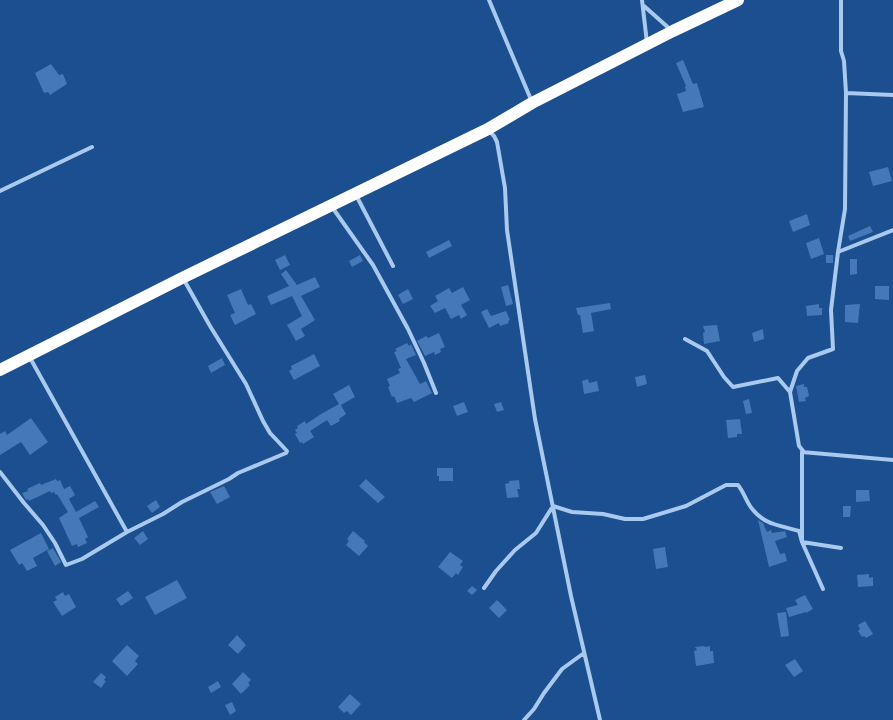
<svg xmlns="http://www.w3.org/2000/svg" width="893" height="720" font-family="Barlow,sans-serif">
<rect width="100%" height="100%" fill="#1b4f8f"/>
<path fill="#4478b7" d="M683 60 693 84 697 83 704 107 683 112 677 94 686 91 685 87 686 86 676 63Z
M51 64 59 75 63 74 67 84 50 95 48 92 44 93 35 73Z
M888 167 892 181 873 186 869 172Z
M807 214 810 225 793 232 789 221Z
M870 226 873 232 850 241 848 236Z
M819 238 824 254 811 259 806 243Z
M449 240 452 246 429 258 426 252Z
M285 255 290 265 280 270 275 260Z
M360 255 363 261 352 267 349 261Z
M826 255H833V263H826Z
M850 259H857V274L850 275Z
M286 270 297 285 315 277 320 287 301 296 315 320 301 329 305 336 296 341 287 325 302 316 292 296 271 305 267 296 289 286 281 274Z
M508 285 513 304 506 306 501 287Z
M875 286H889V300L875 299Z
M463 287 470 300 461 305 467 315 461 319 459 315 451 319 445 308 435 313 430 306 438 301 435 296 449 288 452 293Z
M241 289 248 305 251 304 256 314 235 325 230 315 235 313 227 295Z
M408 289 413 299 403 304 398 295Z
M610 303 611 309 591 313 594 331 583 333 580 315H578L576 308Z
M819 304V308H822V315L807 316 806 306Z
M860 304 858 323 845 322V305Z
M487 309 491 316 506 311 510 320 508 321 509 323 500 326 499 323 489 328 481 312Z
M717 325 720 341 704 344 703 333 705 332 703 326Z
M763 329 764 339 754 342 752 333Z
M439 333 445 347 440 349 441 352 435 355 434 352 425 356 417 341 426 336 428 338Z
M407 343 409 346 411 344 416 355 406 359 420 384 426 381 432 393 414 402 411 398 397 403 394 396 392 397 388 387 390 386 387 379 400 373 398 369 401 368 394 352 397 351 395 349Z
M314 354 320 366 294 380 289 371 292 369 291 366Z
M222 358 225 365 211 373 208 366Z
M645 375 647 384 637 387 635 377Z
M588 379 589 383 597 381 599 391 584 394 582 381Z
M804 384V387H807L809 396 805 398 806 401 799 402 796 386Z
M349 385 355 397 341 405 346 414 339 419 340 421 331 426 327 420 310 431 314 437 303 444 302 442 300 443 295 434 297 433 295 430 298 428 297 426 305 421 306 424 321 414 339 404 333 394Z
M749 399 752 413 746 414 743 401Z
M464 402 468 412 457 416 453 406Z
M501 402 504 410 497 412 494 404Z
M31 418 48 442 30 455 21 442 0 455V434L5 431 7 435Z
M740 419 742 434H737V437L728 438 726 420Z
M437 468H453V481H439V476H437Z
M56 479 57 481 60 480 64 489 70 486 75 495 69 499 76 512 95 501 99 507 79 518 88 537 85 539 87 543 78 547 77 544 72 546 59 518 68 512 57 494 56 495 54 492 51 493 50 491 29 501 28 499 26 500 22 493 28 491 27 489 40 483 41 485Z
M366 479 385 497 378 503 359 486Z
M519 480 520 489H517L519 497 507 498 505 484 509 483V481Z
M224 486 230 497 217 504 210 492Z
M856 490H869L870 501 856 502Z
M156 500 160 507 152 513 147 506Z
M843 506H851L850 517H843Z
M758 520 763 523 767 532 771 530 772 533 785 531 787 537 775 541 780 554 785 553 787 561 769 567Z
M143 531 148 539 140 545 134 538Z
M353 531 365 541 364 542 368 546 359 556 346 545 349 541 347 539Z
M41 533 49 549 33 558 37 566 27 571 22 563 19 565 10 550Z
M665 547 668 567 656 569 653 549Z
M53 548 61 562 55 566 47 551Z
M450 552 463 561 460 565 463 567 458 575 456 573 452 578 438 567Z
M869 574V578L873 577V586L858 587 857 575Z
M177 580 187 598 155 615 145 597Z
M472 586 477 590 472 595 467 591Z
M128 591 133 598 121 606 116 599Z
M63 592 65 596 69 594 76 607 62 616 53 602 57 600 55 597Z
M805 595 813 609 806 613V612L789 617 786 608 798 605 795 600Z
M497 600 507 610 499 618 489 608Z
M786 612 789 636 781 637 777 613Z
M865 621 873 634 866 638 864 636 862 637 858 631 860 629 858 625Z
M237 635 246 645 238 654 228 645Z
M127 645 139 656 135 661 138 664 127 676 112 661Z
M704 646 705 647 710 646V651H713L714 663 696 666 694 651 697 650 695 647Z
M795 659 803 671 794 677 785 665Z
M243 672 251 680 248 683 250 685 241 694 232 684Z
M101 673 106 677 104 680 106 681 101 688 93 682Z
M218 681 221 687 211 693 208 687Z
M350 694 361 704 351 715 347 711 344 713 338 707Z
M232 702 236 711 230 715 225 705Z"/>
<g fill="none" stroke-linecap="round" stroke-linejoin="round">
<path stroke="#a9c9ee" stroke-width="4" d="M489 0 532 102
M642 0 647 43
M841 0V51L844 61 846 93 893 95
M644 6 671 30
M489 131 494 136 497 142 505 188 507 230 535 419 571 596 600 720
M0 191 92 147
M356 195 393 266
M332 207 373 265 408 329 424 363 436 393
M838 252 845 209 846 93
M685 339 707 351 724 377 733 387 778 378 790 392 799 446 804 452
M29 356 127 532
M790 392 797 371 808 358 833 349 831 310 838 252 893 230
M0 472 24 503 43 525 55 543 66 565 82 559 127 532 163 514 182 502 229 479 238 473 286 453 287 451 270 433 263 421 246 384 210 326 184 280
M484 588 496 571 515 550 536 533 553 506 572 512 603 514 625 519H643L686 506 726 485H738C743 491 746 500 750 506 763 525 779 525 799 531L802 542 841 548
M823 589 802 542V452L893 460
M524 720 534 709 544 693 562 669 584 653"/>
<path stroke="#fff" stroke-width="12" d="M0 370 182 278 488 129 532 103 673 31 738 0"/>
</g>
</svg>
